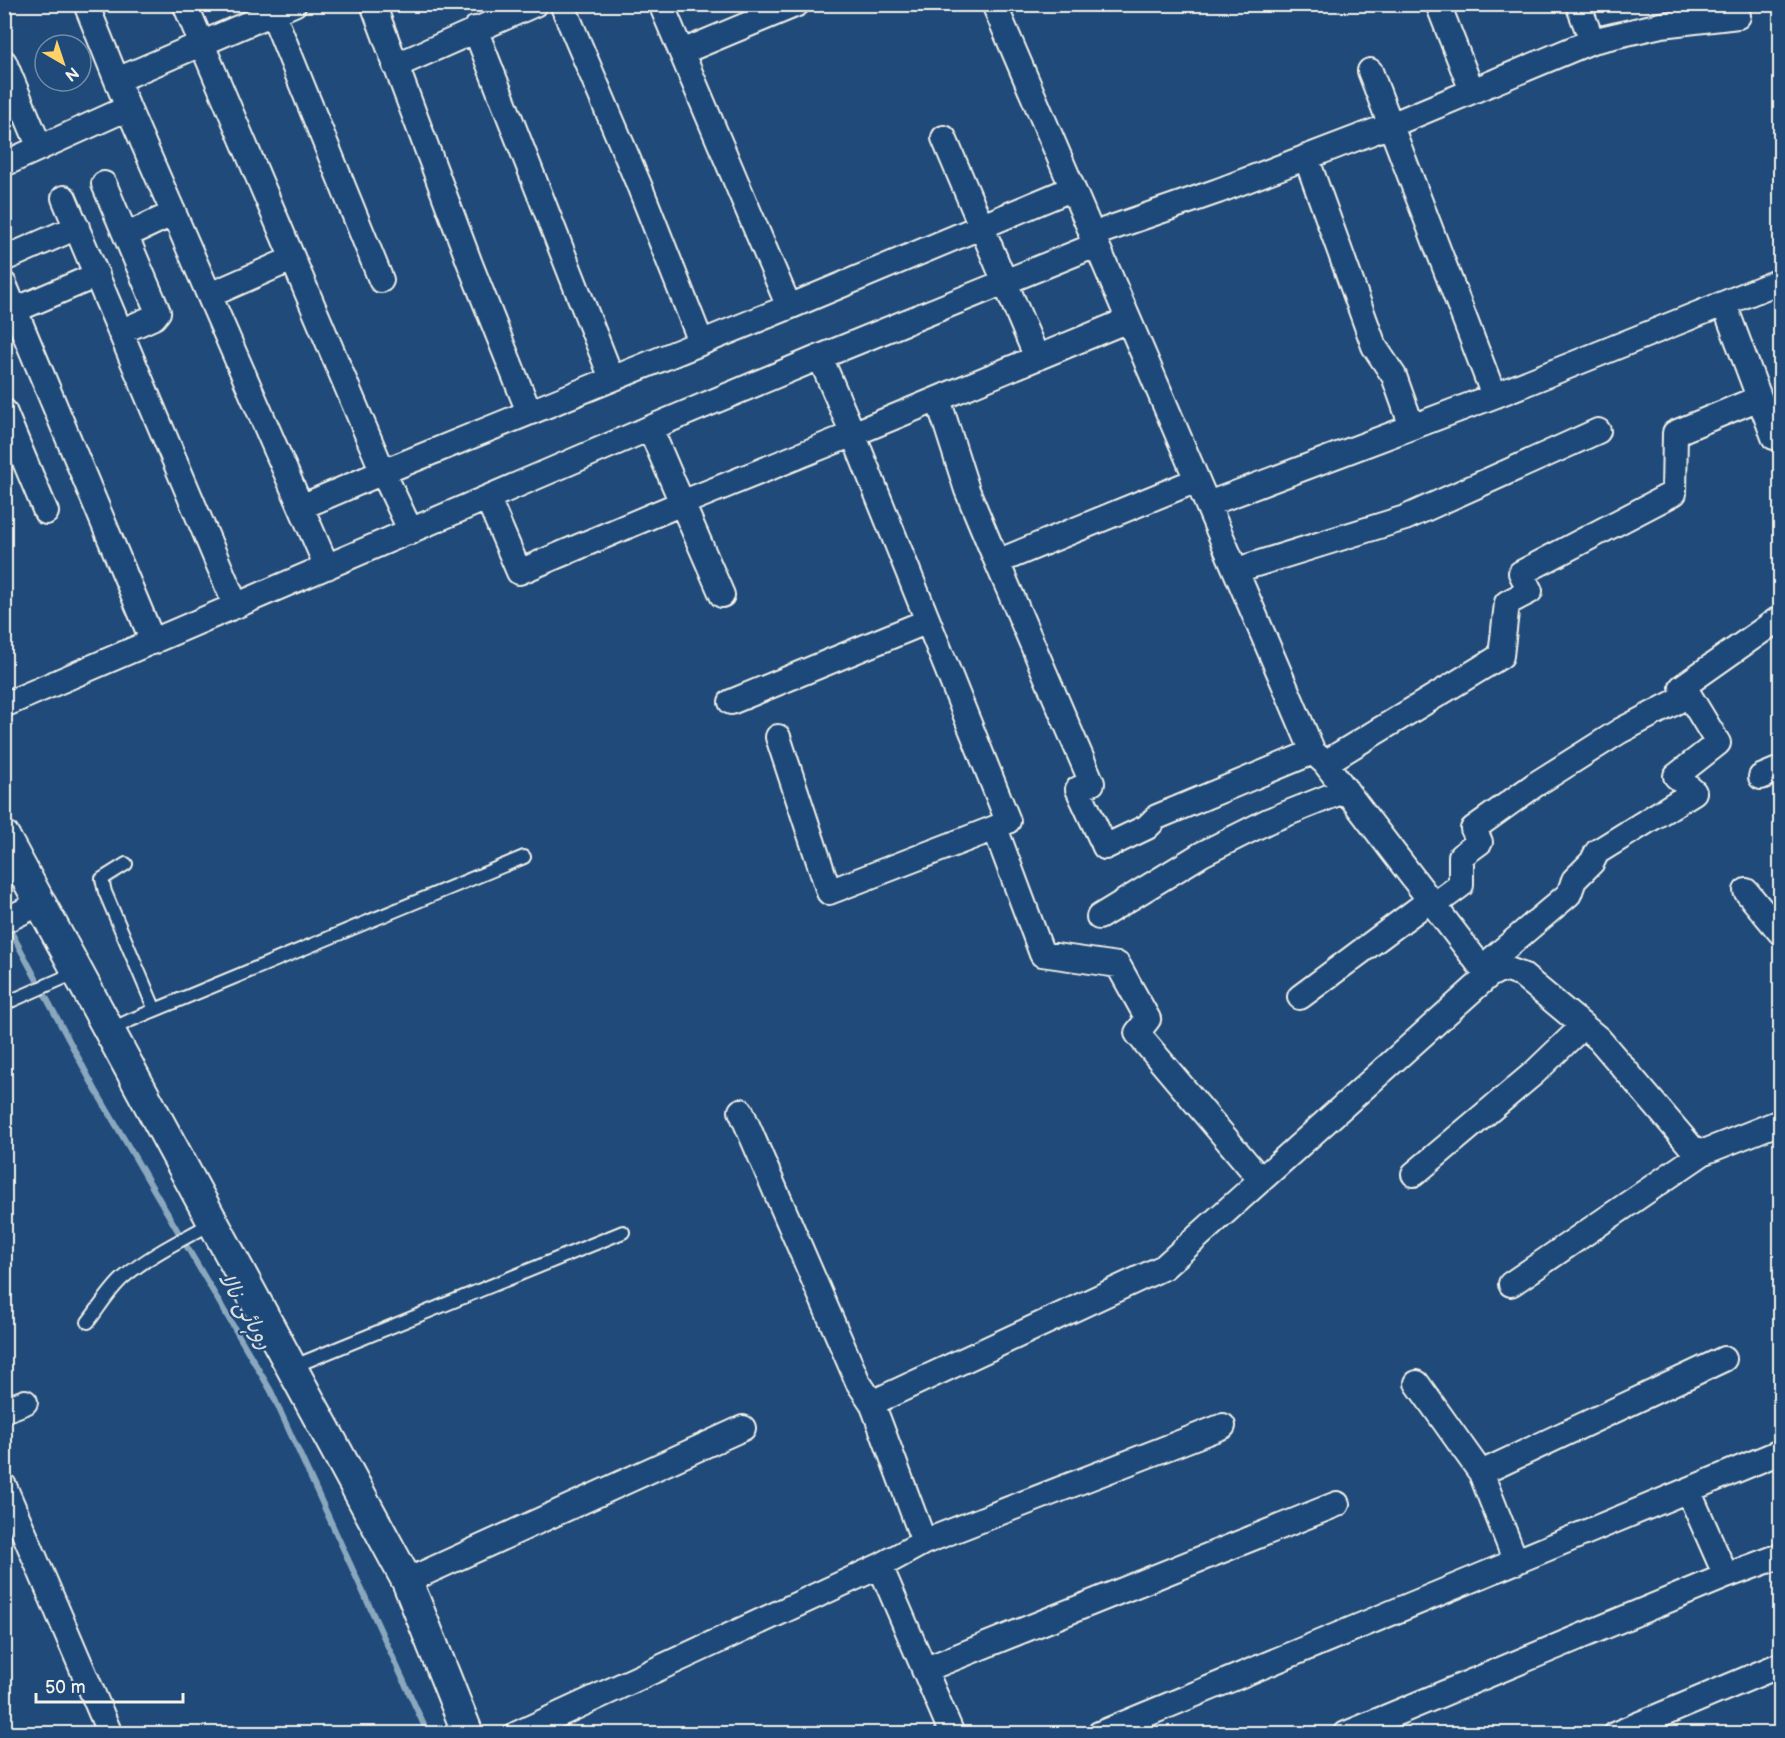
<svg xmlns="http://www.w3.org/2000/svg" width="1785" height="1738" font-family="'Balsamiq Sans','Playpen Sans Arabic',sans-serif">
<rect width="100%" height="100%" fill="#1f4a7a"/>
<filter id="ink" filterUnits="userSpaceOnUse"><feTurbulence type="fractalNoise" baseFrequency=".0167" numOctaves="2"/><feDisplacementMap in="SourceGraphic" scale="12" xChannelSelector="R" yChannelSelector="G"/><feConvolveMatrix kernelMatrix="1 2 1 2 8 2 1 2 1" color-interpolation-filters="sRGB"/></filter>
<g filter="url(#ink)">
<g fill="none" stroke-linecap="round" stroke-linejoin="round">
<path stroke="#8aa7bd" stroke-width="6" d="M8 926 95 1089 271 1391 428 1734"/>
<g stroke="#f4f1e8" stroke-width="16">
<path id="service" d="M126 864 102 879 105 892 155 1010
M4 1004 77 972
M110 1030 131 1020 524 857
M88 1322C99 1308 110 1289 124 1277 150 1255 182 1240 212 1223
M292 1367 623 1232"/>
</g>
<g stroke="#f4f1e8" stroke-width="28">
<path id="minor" d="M86 4 128 108 327 567
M185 4 383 472 301 507
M269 4 381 280
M373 4 470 264 529 412
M562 4 639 185 701 342
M661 4 789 307 1071 189
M994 4C1099 254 1208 502 1313 752L1325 763 1488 976
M1438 4 1472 91
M1578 4 1592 41
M475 29 612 379
M682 52 797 4
M4 62 40 148
M395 66 535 4
M1370 71 1494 396
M117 80 294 4
M944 138 1037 358
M1306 157 1374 346 1394 376 1412 427
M4 164 128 108
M104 184 158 312 154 317 120 332
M64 198 236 606
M127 235 174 213
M1091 235 1218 191 1391 125 1592 41 1661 25 1738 16
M4 259 77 227
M4 284 153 642
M210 295 292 259
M1724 304 1774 437 1780 435
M15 310 97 275
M1128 320 853 434 1008 821 995 828 1042 954 1118 965 1148 1019 1137 1033 1261 1180
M938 399 967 490 997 562 1197 480
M4 411 46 512
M650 428 682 503 853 434 820 357 1096 245
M488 499 519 572 682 503 722 595
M1208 504 1494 396 1780 281
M411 532 383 472 789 307
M997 562 1092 783 1078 789 1105 847 1147 827 1157 817 1313 752
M1237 570 1405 518 1598 431
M731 702 928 621
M4 705 650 428 820 357
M778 737 829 892 995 828
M1325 763 1501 656 1507 603 1530 591 1521 573 1674 493 1675 433 1759 398
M1761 777 1780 769
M1746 891 1780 932
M1434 905 1461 885V856L1480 842 1473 829 1536 784 1620 731 1689 695 1682 687 1780 618
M1099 917 1202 854 1268 821 1346 790
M4 921 40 903
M1482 968 1569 894 1574 880 1592 862 1597 852 1694 792 1676 776 1718 743 1689 695
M1300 997 1430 900
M741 1111 858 1382 872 1403 924 1542 880 1566 952 1734
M1414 1174 1534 1073 1583 1026
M1511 1284 1704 1152 1780 1122
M1417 1383 1481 1473
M872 1403 1164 1267 1488 976 1503 968 1522 975 1599 1039 1692 1148 1704 1152
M4 1410 25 1402
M4 1486 110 1734
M1688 1490 1726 1576
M924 1542 1223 1426
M1516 1562 1481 1473 1724 1359
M407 1581 743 1428
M924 1670 1337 1504
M517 1734 880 1566
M1099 1734 1780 1452
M1346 1734 1726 1576 1780 1556
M1616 1734 1780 1665"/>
</g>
<g stroke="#f4f1e8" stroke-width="34">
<path id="tertiary" d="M4 836 407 1581 468 1734"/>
</g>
<use href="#service" stroke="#1f4a7a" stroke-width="12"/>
<use href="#minor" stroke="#1f4a7a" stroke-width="24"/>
<use href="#tertiary" stroke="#1f4a7a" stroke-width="30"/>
</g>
</g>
<g text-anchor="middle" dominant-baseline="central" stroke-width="4.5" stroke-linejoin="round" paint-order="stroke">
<g font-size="22" font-style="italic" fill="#dadedd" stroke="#1f4a7a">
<text transform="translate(245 1311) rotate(60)">روہائی نالا</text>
</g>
</g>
<rect width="1785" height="1738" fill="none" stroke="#1f4a7a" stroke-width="24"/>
<rect x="12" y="12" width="1761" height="1714" fill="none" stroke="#f4f1e8" stroke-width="2" filter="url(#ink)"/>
<g transform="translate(63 63) rotate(141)"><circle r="28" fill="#1f4a7a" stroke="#748da6" stroke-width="1.5"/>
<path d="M0-4.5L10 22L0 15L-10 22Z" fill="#ffd166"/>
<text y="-9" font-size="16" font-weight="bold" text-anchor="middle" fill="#f4f1e8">N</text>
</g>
<path d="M36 1693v9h147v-9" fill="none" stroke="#f4f1e8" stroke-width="3"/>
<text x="45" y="1693" font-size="18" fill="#f4f1e8" stroke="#1f4a7a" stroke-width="4.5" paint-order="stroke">50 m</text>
</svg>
